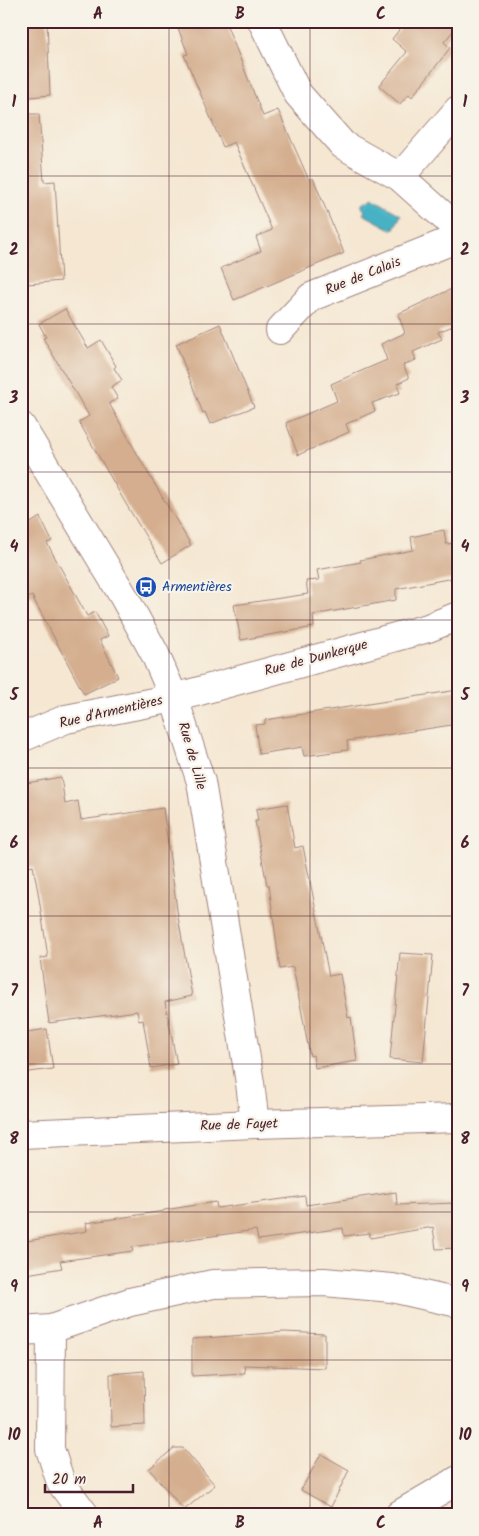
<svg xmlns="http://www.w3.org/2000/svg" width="479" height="1536" font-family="Kalam,sans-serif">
<rect width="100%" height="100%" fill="#f7f3e8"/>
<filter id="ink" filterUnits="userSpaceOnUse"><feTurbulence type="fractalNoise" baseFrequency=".02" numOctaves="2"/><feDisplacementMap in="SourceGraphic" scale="10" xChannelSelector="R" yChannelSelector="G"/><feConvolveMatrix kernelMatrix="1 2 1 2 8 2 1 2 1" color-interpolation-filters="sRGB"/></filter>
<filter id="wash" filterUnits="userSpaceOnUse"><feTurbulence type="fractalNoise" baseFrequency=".0096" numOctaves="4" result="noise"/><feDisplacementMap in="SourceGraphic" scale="20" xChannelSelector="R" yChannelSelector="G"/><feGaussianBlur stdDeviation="1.12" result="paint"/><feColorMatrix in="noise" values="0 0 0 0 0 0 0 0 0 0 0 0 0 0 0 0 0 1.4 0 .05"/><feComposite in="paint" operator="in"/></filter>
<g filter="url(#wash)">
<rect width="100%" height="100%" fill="#f5e7d2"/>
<path fill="#46b2c4" stroke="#486878" d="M372 198 401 215 393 230 363 214 365 211 362 207V204L366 201H370Z"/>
<g id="blocks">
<path fill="#d4ae8e" d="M21 21H47L50 95 21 98Z
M193 21H225L263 116 278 110 309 180 313 178 344 253 234 300 221 268 261 251 256 237 272 230 234 142 223 147 184 55 188 54 178 28Z
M406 21H458V25L444 42 450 48 412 97 409 94 400 104 379 86 407 52 392 39Z
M21 114H39L44 182 55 181 61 281 28 284 21 209Z
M458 286V324L438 332 442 339 413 352 416 360 403 365 409 378 397 384 400 393 372 403 375 411 346 424 349 432 298 455 286 423 337 401 331 384 387 360 381 344 405 333 398 314Z
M65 309 88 348 101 340 116 366 114 368 122 380 111 387 118 399 109 403 145 468 191 545 162 563 126 504 79 422 89 416 43 338 46 337 39 324Z
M220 324 254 407 210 424 205 412 203 413 176 344Z
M40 517 52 541 47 543 87 616 95 612 108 636 100 640 118 677 84 694 32 596 21 601V529Z
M444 530 446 544 458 543V577L396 589V600L313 615 314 627 241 640 234 605 308 594 306 581 319 580 317 570 361 562 360 560 413 550 411 537Z
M458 690V724L347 741 348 750 304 756 302 747 259 754 255 725 265 724V720Z
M61 777 65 804 78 801 81 820 163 808 178 917 192 996 165 1002 177 1064 151 1068 143 1020 139 1021 137 1011 49 1023 40 958 48 957 38 892 33 866 21 869V824L26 823 21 784Z
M287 804 295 848 303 846 329 976 340 974 348 1018 351 1017 357 1061 315 1068 313 1055 310 1056 293 967 280 969 269 885H267L255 821H258L256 809Z
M400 953 433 955 423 1062 390 1059Z
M47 1029 53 1069 21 1073V1033Z
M396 1192 397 1205 458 1203V1248L436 1249 433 1227 370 1238V1233L344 1236 343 1228 258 1240 256 1230 132 1247 133 1251 60 1261 62 1268 21 1275V1242L87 1231 86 1223 164 1211V1210L216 1202 217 1208 305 1196 306 1205Z
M284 1332 325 1334V1368L244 1365 245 1373 192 1376V1339Z
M144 1371 145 1425 111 1427 110 1374Z
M174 1448H183L215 1485 184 1510 149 1469Z
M321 1454 349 1470 331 1507 301 1490Z"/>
</g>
</g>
<g filter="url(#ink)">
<use href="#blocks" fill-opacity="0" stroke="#a0837e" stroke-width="1"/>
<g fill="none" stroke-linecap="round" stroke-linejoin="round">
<g stroke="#a0837e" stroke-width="30">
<path id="minor" d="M262 21 298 94 343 145 400 177 458 229
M400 177 458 110
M280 330 311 297 458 238
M21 426 124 597 155 654 174 698 201 782 250 1083 255 1124
M21 738 66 719 174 698 428 628 458 616
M51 1329 50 1449 61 1483 85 1515
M21 1331 51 1329 130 1302 213 1284 324 1282 392 1288 458 1303
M400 1514 458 1480"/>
</g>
<g stroke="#a0837e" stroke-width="30">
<path id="secondary" d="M21 1134 255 1124 458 1118"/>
</g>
<use href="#minor" stroke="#fff" stroke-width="28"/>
<use href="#secondary" stroke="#fff" stroke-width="28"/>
</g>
</g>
<path fill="none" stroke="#4a1f2b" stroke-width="1" stroke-opacity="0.55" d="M169 21V1515M310 21V1515M21 176H458M21 324H458M21 472H458M21 620H458M21 768H458M21 916H458M21 1064H458M21 1212H458M21 1360H458"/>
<defs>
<g id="bus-disc" transform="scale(1.125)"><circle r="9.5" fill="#1a4fb4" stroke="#f7f3e8"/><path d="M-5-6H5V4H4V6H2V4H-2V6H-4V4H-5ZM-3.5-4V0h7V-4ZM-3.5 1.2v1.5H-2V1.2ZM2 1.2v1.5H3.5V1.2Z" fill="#fff"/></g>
</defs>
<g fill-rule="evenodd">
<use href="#bus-disc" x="146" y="587"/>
</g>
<g text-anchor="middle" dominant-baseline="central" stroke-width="4.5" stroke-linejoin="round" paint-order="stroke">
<g font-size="14" fill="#4a1f2b" stroke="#f7f3e8">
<text transform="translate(363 276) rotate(-22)">Rue de Calais</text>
<text transform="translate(316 658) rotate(-15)">Rue de Dunkerque</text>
<text transform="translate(111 712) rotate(-13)">Rue d'Armentières</text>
<text transform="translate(192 756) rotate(74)">Rue de Lille</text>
<text transform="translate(239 1125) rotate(-2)">Rue de Fayet</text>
</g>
<g font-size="14" fill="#164399" stroke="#f7f3e8" text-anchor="start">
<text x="162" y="587">Armentières</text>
</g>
</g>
<rect width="479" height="1536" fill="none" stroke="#f7f3e8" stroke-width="55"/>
<path d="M45 1484v8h88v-8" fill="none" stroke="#4a1f2b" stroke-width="2.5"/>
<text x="52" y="1484" font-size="15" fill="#4a1f2b" stroke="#f7f3e8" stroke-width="4" paint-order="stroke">20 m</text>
<rect x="28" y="28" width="424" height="1480" fill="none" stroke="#4a1f2b" stroke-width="2"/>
<g font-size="16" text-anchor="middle" font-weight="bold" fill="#4a1f2b">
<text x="98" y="19">A</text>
<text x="240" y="19">B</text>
<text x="381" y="19">C</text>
<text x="14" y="107">1</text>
<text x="465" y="107">1</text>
<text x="14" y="255">2</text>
<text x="465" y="255">2</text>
<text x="14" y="403">3</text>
<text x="465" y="403">3</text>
<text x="14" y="552">4</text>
<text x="465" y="552">4</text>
<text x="14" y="700">5</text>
<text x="465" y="700">5</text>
<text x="14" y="848">6</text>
<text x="465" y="848">6</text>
<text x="14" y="996">7</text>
<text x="465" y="996">7</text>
<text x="14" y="1144">8</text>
<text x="465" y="1144">8</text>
<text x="14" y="1292">9</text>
<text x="465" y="1292">9</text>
<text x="14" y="1440">10</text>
<text x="465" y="1440">10</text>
<text x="98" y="1528">A</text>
<text x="240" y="1528">B</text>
<text x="381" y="1528">C</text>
</g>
</svg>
